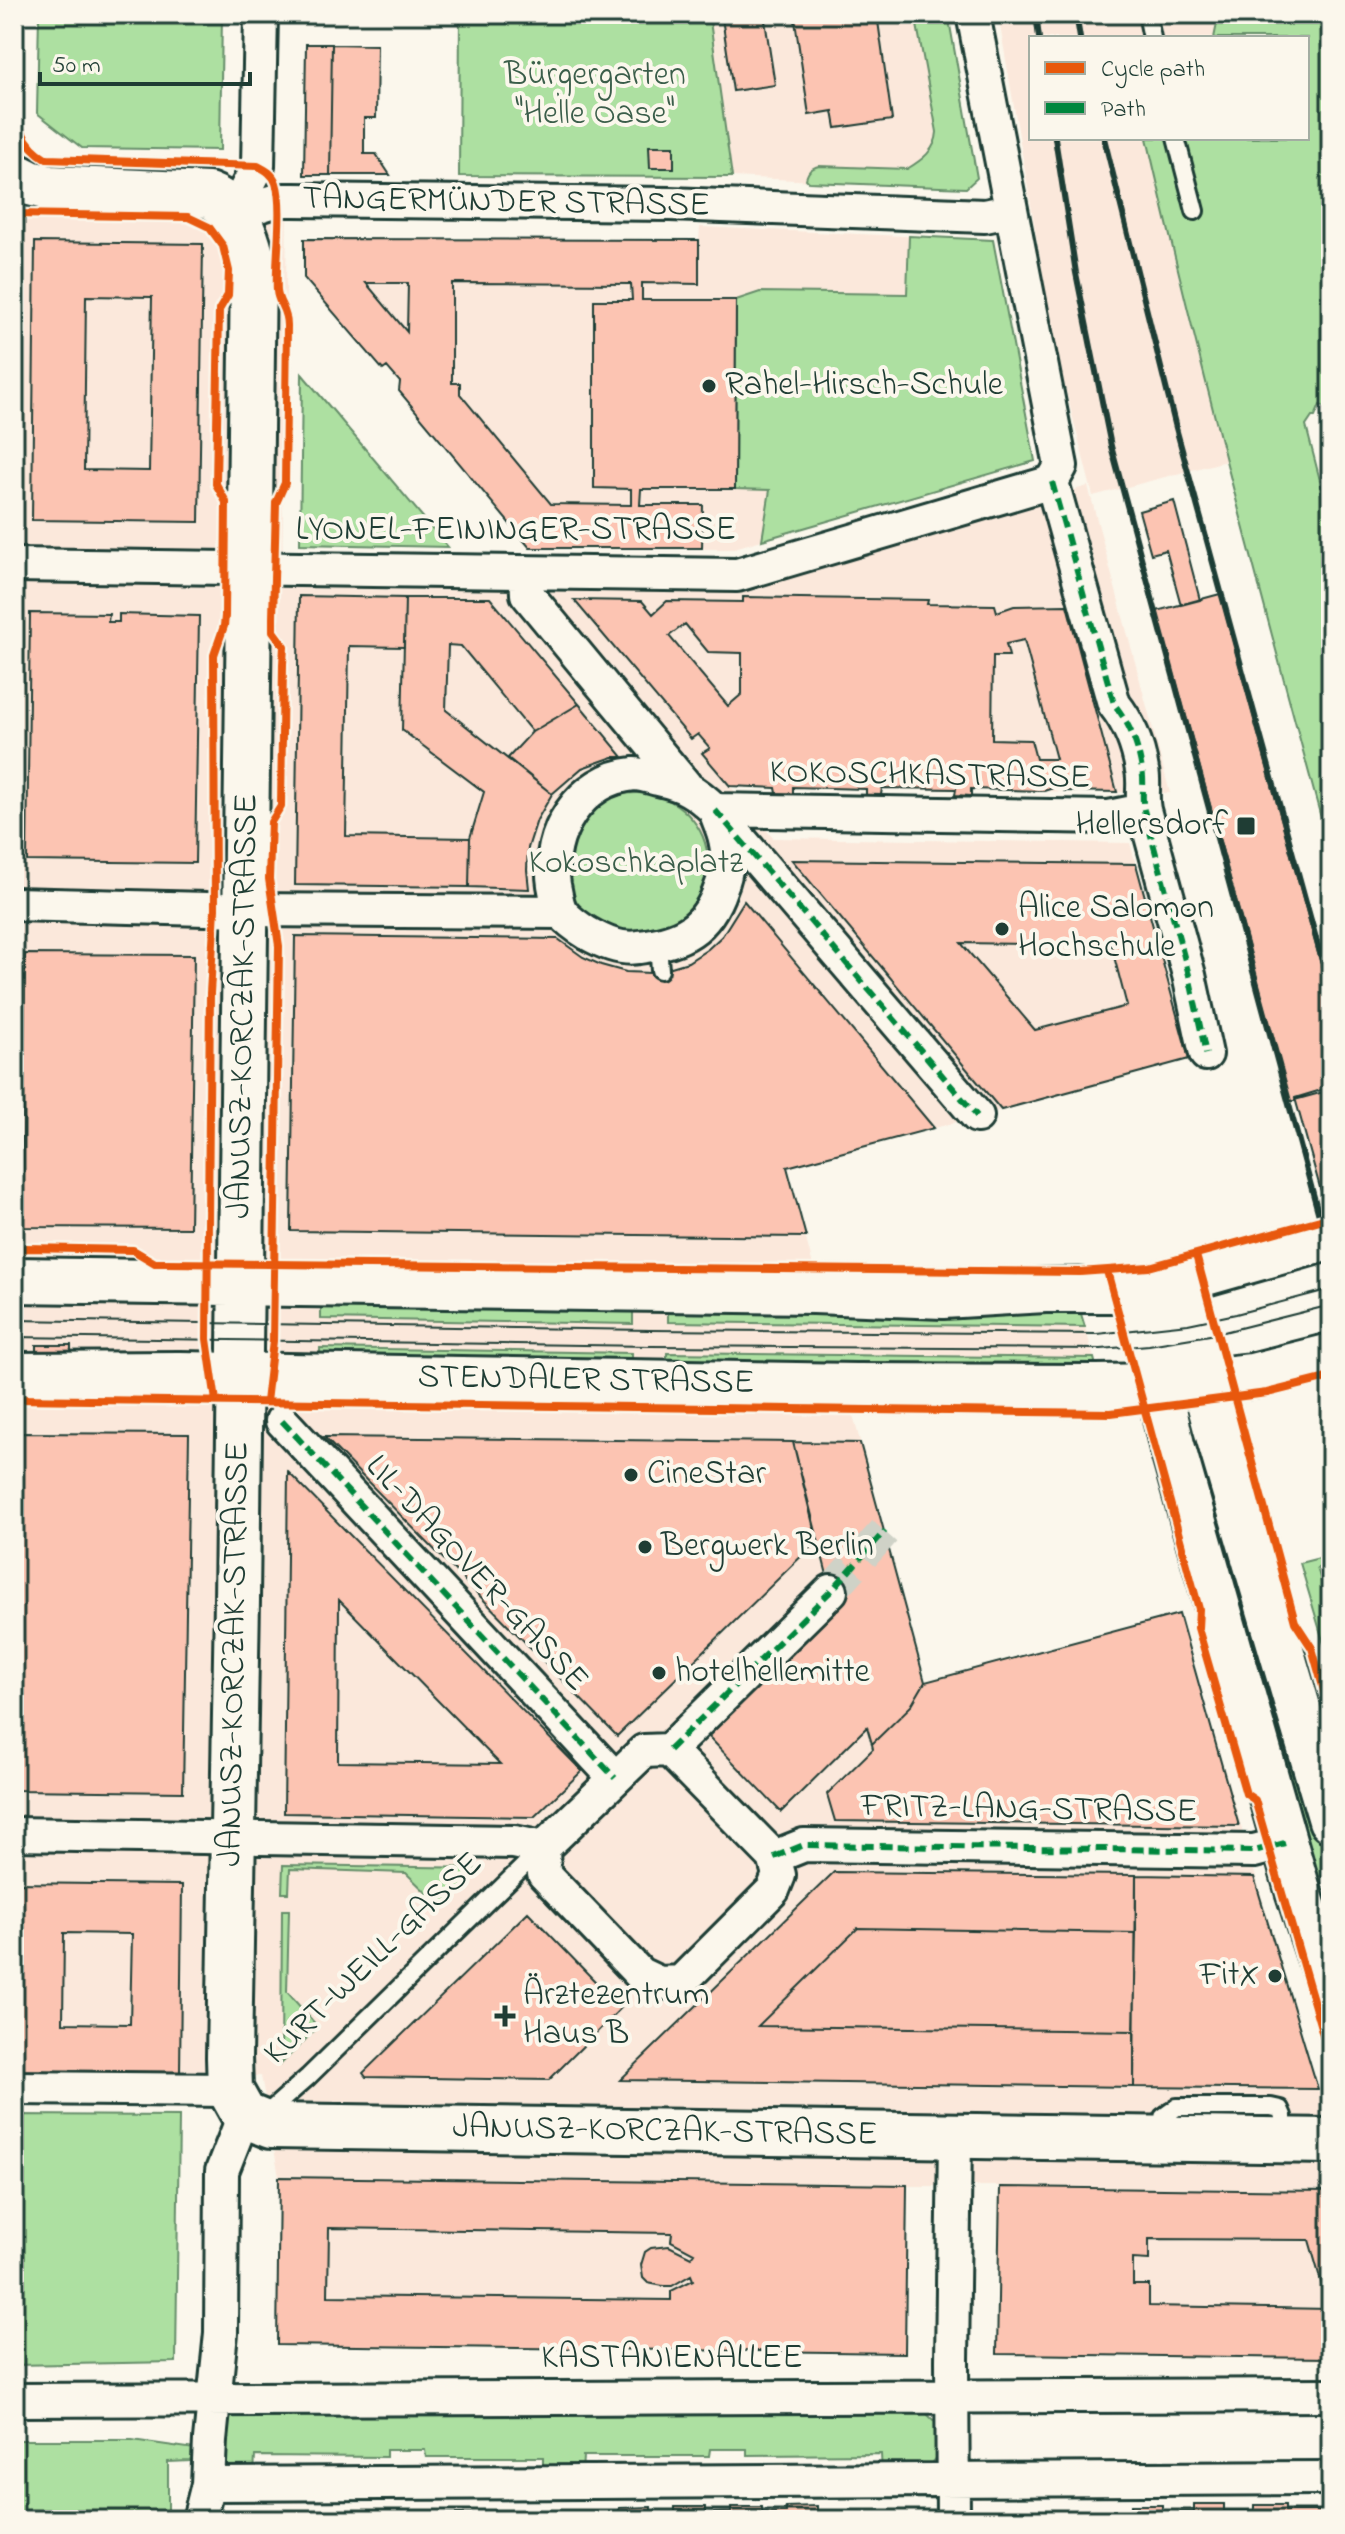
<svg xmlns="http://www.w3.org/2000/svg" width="1345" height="2534" font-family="'Indie Flower',sans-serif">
<rect width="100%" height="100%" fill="#fbf7ec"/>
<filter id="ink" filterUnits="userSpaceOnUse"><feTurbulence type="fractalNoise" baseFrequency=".0125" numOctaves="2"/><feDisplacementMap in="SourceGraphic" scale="16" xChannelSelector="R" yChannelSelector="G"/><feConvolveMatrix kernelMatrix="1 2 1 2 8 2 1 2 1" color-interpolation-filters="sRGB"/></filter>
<g filter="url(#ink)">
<path fill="#fbe8db" d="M709 14H918L944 187 732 177Z
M998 14H1219L1214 38H1031V138H1147L1183 295 1226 461 1093 496 1057 356Z
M14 210 287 212 282 586 741 585 1088 486 1170 793 731 787 773 838 1130 843 1189 1059 787 1168 829 1325 1085 1327 1094 1358 837 1356 925 1681 1179 1614 1331 2134V2360L997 2354 999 2186H907L905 2353 277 2345 279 2177 261 2076 14 2072 19 1433 14 1327Z
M700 227 993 240 1035 461 731 549 530 548 399 391 400 382 387 367 383 370 304 278V239L699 240Z"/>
<path fill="#ade0a1" stroke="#668e6a" stroke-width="2" d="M39 14H222L220 150 82 148 37 113Z
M460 14H709L732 177 459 176Z
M915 14H948L977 178 966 188 809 182 806 179C808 171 811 168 819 166L907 169C922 160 936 150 937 132Z
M1219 14H1331V410L1320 405 1315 417H1312L1306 426 1323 492 1331 490V855C1267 617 1202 379 1147 138H1307V38H1214Z
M909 236 993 240 1035 461 762 540 770 490 735 489 736 300 760 292 907 294Z
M302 374 448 547 300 544Z
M566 864a71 71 0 1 1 142 0a71 71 0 1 1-142 0Z
M1078 1304 1085 1327 668 1322V1311L958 1315Z
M321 1306 633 1311V1324L321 1319Z
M320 1348 632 1353V1366L320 1361Z
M667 1353 1094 1358 1097 1370 667 1365Z
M1200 1445 1288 1762 1296 1784 1311 1805 1331 1865V1873L1310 1880 1186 1446Z
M1331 1555V1564L1317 1568 1331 1612V1661H1329L1300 1563Z
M283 1865 483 1868 441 1907 406 1873 290 1869 289 1893H282Z
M282 1910H289L287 1992 318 2027 281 2064Z
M14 2115 179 2116 176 2362 14 2365Z
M920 2409C926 2414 935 2419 938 2427 942 2440 940 2460 926 2466 913 2471 895 2470 882 2473L881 2454 747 2455V2449H710L709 2456H583L582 2474 543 2473V2457H426L425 2450H386V2457L255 2456 254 2474 228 2468 223 2463 226 2424 235 2413Z
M14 2440H132L195 2449 190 2461 168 2462V2520H14Z"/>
<path fill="#fcc4b2" stroke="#1f3d34" stroke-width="2" fill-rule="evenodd" d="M745 14H764L775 85 733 91 722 18Z
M794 14H877L892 120 836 128 833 111 809 115Z
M306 44H332L330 175H304Z
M332 44 377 45 376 118H364V154H376L390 175H330Z
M649 146H674V168H650Z
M304 239 699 240V284L642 283V300H736L735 489H641L640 505H703L702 548H530L399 391 400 382 387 367 383 370 304 278ZM366 283H408L407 332ZM452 283 631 284 632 300H594V488L631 489V505L551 504 460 394V383H452Z
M35 242 203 244 199 522 32 520ZM86 296 152 297 149 471 84 470Z
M1174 501 1200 600 1181 605 1166 550 1151 554 1139 511Z
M1220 594 1331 1001V1090L1291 1101 1157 611Z
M299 596 405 598 404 647 349 646 346 836 470 838 469 887 295 885Z
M743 597 928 600 927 604 995 605 997 612 1014 606 1067 605 1117 792 1064 791 1062 785 1044 791 971 789V796L955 795 956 789 882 788 881 795H866V789L793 787V794L777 793 776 788 730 786 702 753 710 748 698 734 691 739 574 600 642 601 653 614 667 601 743 602ZM685 624 708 652 742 653V694L728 706 669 636ZM1024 640 1056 759H1036L1031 740 992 739 993 656H1009L1006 644Z
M405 598H490L579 704 532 732 461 646 448 645 446 710 552 794 537 820 528 848 527 870 529 889 469 887 470 838 484 792 402 730Z
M30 613 109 614 108 622H119V614L199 616 195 863 27 861Z
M579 704 623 757H613L582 768 552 794 508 758 532 732Z
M792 860 1136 864 1189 1059 1001 1110ZM961 943 1111 945 1127 1006 1035 1030Z
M744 901 934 1128 787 1167 806 1237 291 1231 295 936 558 939 583 957 601 965 626 972 651 973 688 962 708 949 722 936Z
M25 954 194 955 190 1228 22 1227Z
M1331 1087V1200L1324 1202 1295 1098Z
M36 1345H71V1352H36Z
M19 1433 189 1434 183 1792 15 1790Z
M324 1437 793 1442 817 1541 617 1736Z
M793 1442 860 1443 925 1682 911 1706 872 1744 867 1727 781 1812 708 1736 836 1610Z
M288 1472 582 1771 534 1817 284 1813ZM339 1600 500 1764 338 1762Z
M1179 1614 1239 1826 835 1821 827 1794 873 1749 872 1744 911 1706 925 1682Z
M834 1872 1136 1875V1933L858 1928 758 2026 1134 2031V2087L620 2080Z
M1136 1875 1254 1877 1318 2089 1134 2087Z
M14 1883 182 1885 180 2074 14 2072ZM64 1933 132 1934 130 2024 63 2023Z
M528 1912 621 2008 549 2080 366 2077 363 2073Z
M858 1928 1136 1933 1134 2031 758 2026Z
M279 2177 907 2185 905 2353 277 2345ZM329 2228 672 2233 671 2241 694 2253 691 2257 669 2246 651 2248 645 2252 641 2265 643 2278 648 2283 663 2286H672L691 2275 693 2280 671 2291V2300L328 2296Z
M1000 2187 1331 2191V2358L997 2354ZM1149 2239 1309 2240 1329 2309 1149 2306V2285H1133V2259L1149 2260Z
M1194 2504H1224V2511H1254V2505H1285V2511H1331V2520H1089V2512H1131V2505H1162V2512H1194Z
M817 2506V2512H860V2520H580V2513H619V2508L651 2507V2513H675V2507H706V2513L731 2512V2507H762V2512H786V2507Z
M554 2513V2520H331V2515Z
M1054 2515 1053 2520H1022V2516Z"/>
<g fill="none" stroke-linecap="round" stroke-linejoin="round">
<path stroke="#cfd2c7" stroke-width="32" stroke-dasharray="32 16" stroke-linecap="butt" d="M831 1591 885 1531"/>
<g stroke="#1f3d34" stroke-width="22">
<path id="lane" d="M1147 14 1152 38
M1176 138 1195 211
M658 945 660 970
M264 2116 308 2077 541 1849
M1161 2139 1163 2117 1177 2107H1271L1280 2109 1283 2116V2139"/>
</g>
<g stroke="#1f3d34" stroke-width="38">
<path id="street" d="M973 14 1061 466 1052 482 1114 704C1130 724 1138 745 1142 770 1145 783 1141 796 1144 810L1189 975 1206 1054
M233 214 278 200H293L670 204 985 216 1009 211
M233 214 258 166 261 14
M14 565 737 575 1052 482
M526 572 527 594 685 785
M715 810C718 820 723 829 725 839 729 854 727 873 721 887 707 929 682 942 639 947 620 950 603 942 587 933 579 928 569 921 563 914 557 907 556 894 554 885 546 834 580 779 634 774 641 774 650 777 658 779 685 785 695 791 715 810L977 1116
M715 810 1109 817 1144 810
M14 904 245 910 561 912
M282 1421 615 1778
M669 1750 774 1857 779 1875 773 1890 681 1982 659 1983 640 1974 544 1874 543 1848 644 1751Z
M669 1750 831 1591
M14 1834 514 1842 543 1848
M774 1857 804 1845 1254 1851 1285 1843
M14 2088 230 2090
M14 2400 1331 2395
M208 2484 1331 2478
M199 2520 208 2484 210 2440 221 2333 222 2171 244 2115
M953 2520 952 2361 955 2138"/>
</g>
<g stroke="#1f3d34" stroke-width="50">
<path id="secondary" d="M14 175 30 183 49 188 208 195C237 206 248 237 253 265L237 1600 229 2057 230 2090 244 2115 271 2126 1331 2141
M14 1280 814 1291 943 1296 1045 1290H1137L1177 1281 1286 1250
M1177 1281 1215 1425 1331 1820
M1137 1290 1172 1445 1298 1890 1331 1991
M14 1375 180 1374 855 1386 1097 1387 1158 1386 1252 1376 1331 1356"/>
</g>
<use href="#lane" stroke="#fbf7ec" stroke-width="16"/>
<use href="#street" stroke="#fbf7ec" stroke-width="32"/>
<use href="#secondary" stroke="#fbf7ec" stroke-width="44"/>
<path stroke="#1f3d34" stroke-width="2" d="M14 1320 650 1330 1097 1334 1188 1324 1236 1314 1331 1289
M14 1337 650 1346 1101 1349 1149 1345 1216 1334 1331 1305"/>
<path stroke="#1f3d34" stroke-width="6" d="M1036 14 1039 38
M1076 14 1080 38
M1055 138 1076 273 1111 446 1331 1260
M1104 138 1176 428 1331 993"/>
<g stroke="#1f3d34" stroke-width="50" stroke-linecap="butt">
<path id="secondary-bridge" d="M1286 1250 1331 1237"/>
</g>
<use href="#secondary-bridge" stroke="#fbf7ec" stroke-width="44"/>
<path stroke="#00873e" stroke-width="6" stroke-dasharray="12 6" stroke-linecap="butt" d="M1052 482 1114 704C1130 724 1138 745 1142 770 1145 783 1141 796 1144 810L1189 975 1206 1054
M715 810 977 1116
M282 1421 615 1778
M669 1750 831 1591 885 1531
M774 1857 804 1845 1254 1851 1285 1843"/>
<g stroke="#fbf7ec" stroke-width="13">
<path id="cycleway" d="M14 95C18 123 20 143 47 159L258 166C266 170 273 174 276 183 284 208 275 261 277 291 278 304 287 308 287 326L285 483 276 503 273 618V631L284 646 283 664 281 806 271 822 269 879 279 946 273 1341 266 1402
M14 214 188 217 209 227 223 246 229 271 228 295 219 310 216 484 226 502 225 616 224 626 214 655 215 909 210 993 207 1339 216 1401
M14 1252 26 1248 133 1250 155 1263H167L1080 1272 1149 1267 1331 1217
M1196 1255 1295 1622 1312 1648 1331 1715
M1107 1271 1199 1609 1198 1628 1246 1794 1255 1800 1331 2062
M14 1399 1111 1413 1267 1393 1331 1377"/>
</g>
<use href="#cycleway" stroke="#e8590c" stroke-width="8"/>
</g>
</g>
<g fill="#1f3d34" stroke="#fbf7ec" stroke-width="3">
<circle cx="709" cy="386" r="8"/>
<rect x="1236" y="816" width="20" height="20" rx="4"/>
<circle cx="1002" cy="929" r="8"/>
<circle cx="631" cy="1475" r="8"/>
<circle cx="645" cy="1547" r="8"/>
<circle cx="659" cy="1673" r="8"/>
<circle cx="1275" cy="1976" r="8"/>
<path d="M501 2004h8v8h8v8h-8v8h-8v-8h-8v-8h8z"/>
</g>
<g text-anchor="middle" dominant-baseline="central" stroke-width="8" stroke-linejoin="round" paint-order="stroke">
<g font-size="34" fill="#3b5e4a" stroke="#fbf7ec">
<text x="595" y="76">Bürgergarten<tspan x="595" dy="39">"Helle Oase"</tspan></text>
<text x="636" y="864">Kokoschkaplatz</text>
</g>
<g font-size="34" fill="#1f3d34" stroke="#fbf7ec">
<text transform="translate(506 203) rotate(1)">TANGERMÜNDER STRASSE</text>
<text x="516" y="531">LYONEL-FEININGER-STRASSE</text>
<text transform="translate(930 776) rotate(1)">KOKOSCHKASTRASSE</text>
<text transform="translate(244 1006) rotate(-89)">JANUSZ-KORCZAK-STRASSE</text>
<text transform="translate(586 1381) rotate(1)">STENDALER STRASSE</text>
<text transform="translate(476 1574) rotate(47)">LIL-DAGOVER-GASSE</text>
<text transform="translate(235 1654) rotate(-89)">JANUSZ-KORCZAK-STRASSE</text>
<text transform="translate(1029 1810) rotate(1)">FRITZ-LANG-STRASSE</text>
<text transform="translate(374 1959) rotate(-44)">KURT-WEILL-GASSE</text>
<text transform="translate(665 2132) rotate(1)">JANUSZ-KORCZAK-STRASSE</text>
<text x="672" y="2359">KASTANIENALLEE</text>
</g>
<g font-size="34" fill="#1f3d34" stroke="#fbf7ec" text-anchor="start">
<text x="725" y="386">Rahel-Hirsch-Schule</text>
<text x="1228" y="826" text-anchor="end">Hellersdorf</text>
<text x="1018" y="909">Alice Salomon<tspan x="1018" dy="39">Hochschule</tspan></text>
<text x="647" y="1475">CineStar</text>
<text x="661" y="1547">Bergwerk Berlin</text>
<text x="675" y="1673">hotelhellemitte</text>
<text x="1259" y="1976" text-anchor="end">FitX</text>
<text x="523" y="1996">Ärztezentrum<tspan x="523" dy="39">Haus B</tspan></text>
</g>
</g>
<rect width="1345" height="2534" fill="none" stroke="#fbf7ec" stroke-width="48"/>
<rect x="24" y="24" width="1297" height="2486" fill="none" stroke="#1f3d34" stroke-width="3" filter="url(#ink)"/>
<rect x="1029" y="36" width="280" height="104" fill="#fbf7ec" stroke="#a3ada2" stroke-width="2"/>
<rect x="1045" y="62" width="40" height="12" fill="#e8590c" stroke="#a3ada2" stroke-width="2"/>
<text x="1101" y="76" font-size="24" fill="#1f3d34">Cycle path</text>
<rect x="1045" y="102" width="40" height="12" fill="#00873e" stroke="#a3ada2" stroke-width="2"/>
<text x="1101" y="116" font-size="24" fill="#1f3d34">Path</text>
<path d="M40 72v12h210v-12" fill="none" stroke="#1f3d34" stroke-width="4"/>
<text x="52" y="72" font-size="24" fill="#1f3d34" stroke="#fbf7ec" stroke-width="6" paint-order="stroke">50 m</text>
</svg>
